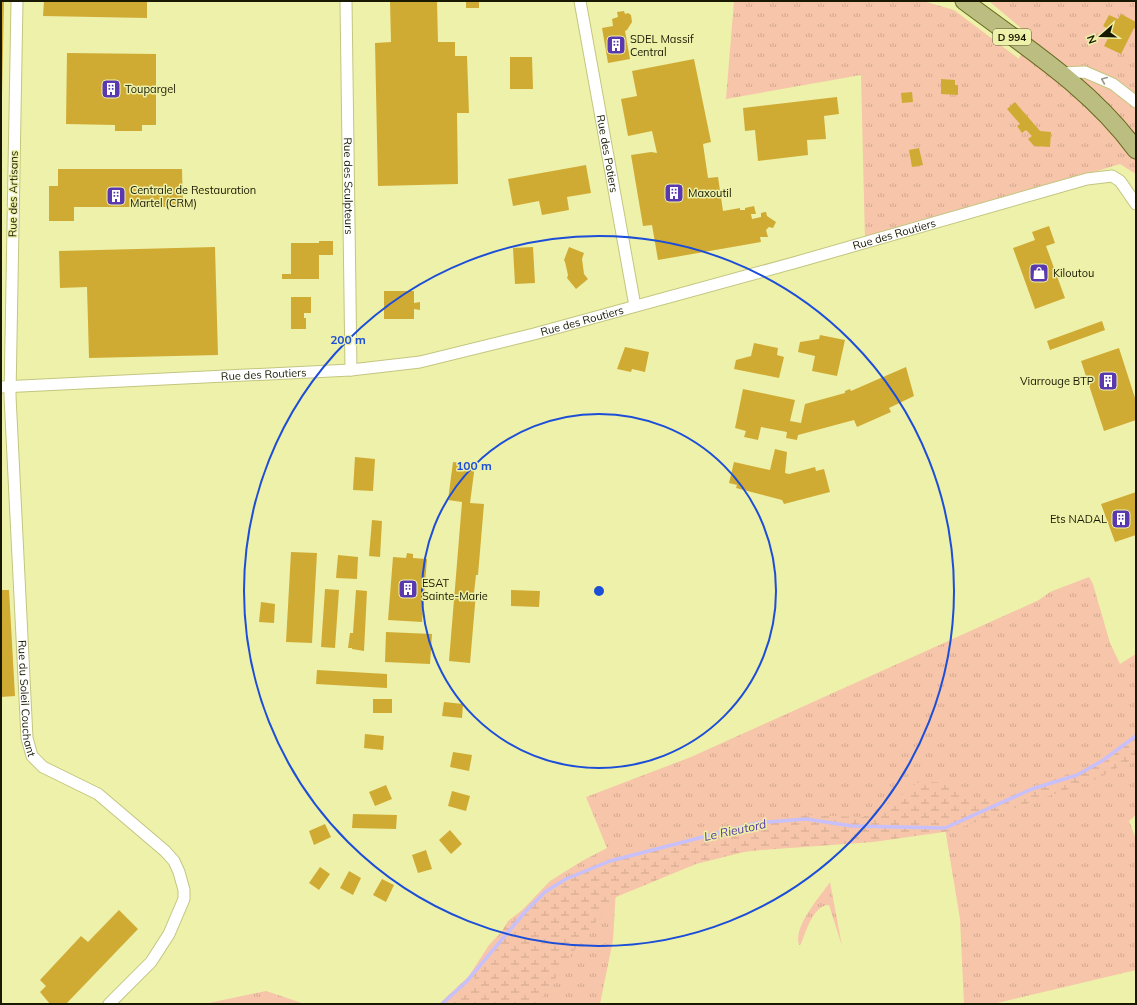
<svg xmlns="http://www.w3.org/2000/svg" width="1137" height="1005" font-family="Mulish,sans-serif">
<defs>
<pattern id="grass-tufts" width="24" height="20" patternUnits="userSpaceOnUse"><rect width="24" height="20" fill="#f6c5aa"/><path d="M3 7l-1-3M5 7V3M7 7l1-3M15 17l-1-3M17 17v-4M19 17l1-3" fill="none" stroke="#d2a990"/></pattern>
<pattern id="wetland-marsh" width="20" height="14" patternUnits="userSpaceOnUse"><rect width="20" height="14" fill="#f6c5aa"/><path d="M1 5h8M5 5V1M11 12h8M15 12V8" fill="none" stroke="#d2a990"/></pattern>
</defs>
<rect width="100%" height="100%" fill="#eef1a9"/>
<path fill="url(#grass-tufts)" d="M734 1H923L954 10 1019 59 1028 34 989 1H1136V174L1120 164 865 241 861 75 726 99Z
M1089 577 1093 584 1110 643 1120 664 1136 654V815L1129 821 1136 839V970L993 1004H964L960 919 945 828 719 855 616 888 613 940 600 1004H439L469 976 489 945 550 881 582 861 607 848 586 797 691 757 1039 600 1050 592Z
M830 882 842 946 829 905C813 905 806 932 801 944L799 945C793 926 820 897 830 882Z
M266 991 305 1004H204Z"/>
<path fill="url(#wetland-marsh)" d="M1136 736V757L1099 778 951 831 873 842 748 851 696 864 616 897 584 936 541 999 535 1004H452L470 986 508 921 561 880 605 860 649 851 719 832 801 815 863 817 901 796 919 781 947 783 976 800 1009 796 1092 765Z"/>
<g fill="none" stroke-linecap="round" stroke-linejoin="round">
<path stroke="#c8c0fb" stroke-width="3.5" d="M442 1004 467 981 525 912 545 892 566 879 610 861 757 823 806 819 852 826 945 828 1032 789 1077 775 1102 761 1136 736"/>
</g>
<path fill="#d0ab34" d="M1 1H4L2 97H1Z
M44 1H147V18L43 16Z
M390 1H437L438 42H455V56H467L469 113H457L458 184 378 186 375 43 391 42Z
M466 1H479V8H466Z
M624 11 625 14 628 13 631 15 632 22 627 30 625 31 630 59 608 63 602 28 613 26 612 19 618 17 617 12Z
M1121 14 1136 22V27L1135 29 1134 28 1121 54 1104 46 1112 31 1103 26 1109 15 1118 19Z
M67 53 156 54V125H142V131H115V125L66 124Z
M510 57H532L533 89H510Z
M694 59 711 142 703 144 708 178 718 177 723 211 740 208V210H745V208L754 206 756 214H751L752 219 761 217V213L765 212H766L767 216 776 222 773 228 769 227 766 230 768 237H760L761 242 658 260 652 225 643 226 631 155 651 152 657 153 652 131 628 136 621 99 637 96 632 71Z
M941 79 955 80V85H958V95L941 94Z
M912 92 913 102 902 103 901 93Z
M837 97 839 114 824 116 826 139 807 140 808 155 758 161 755 130 745 131 743 108Z
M1015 102 1040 131 1051 132 1050 147 1034 146 1028 139 1032 136 1026 130 1022 133 1017 126 1020 124 1007 109Z
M919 148 923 165 912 167 909 150Z
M586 165 591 193 567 197 569 210 542 215 539 201 513 206 508 179Z
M58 169H182L183 207H74V221H49V186H58Z
M1049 226 1055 243 1046 246 1065 298 1035 309 1013 248 1035 240 1032 232Z
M319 241H333V255H319V279H282V274H291V243H319Z
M215 247 218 355 89 358 87 287 60 288 59 251Z
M533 247 535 283 515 284 513 248Z
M569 247 584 253 582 259 584 274 588 279 576 289 567 278 568 275 565 262 564 260Z
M384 291H414V303L420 302V310L414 309V319H384Z
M291 297H311V313H304V318H306V329H291Z
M1102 321 1105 330 1050 350 1047 341Z
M820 335 845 340 837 376 812 371 815 356 798 352 800 342 819 339Z
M754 343 778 348 777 355 784 357 779 378 734 369 736 360 751 356Z
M625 347 649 352 645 372 632 369 631 372 617 369Z
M1119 348 1136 401V420L1104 431 1081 361Z
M906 367 914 396 889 408 891 412 857 427 854 420 798 435 797 440 786 438 787 432 761 427 758 440 744 437 746 431 735 428 743 389 795 400 790 421 801 423 805 404 845 393V391L850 389 851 391Z
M775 449 787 452 785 473 789 474 815 467 816 471 824 469 830 492 784 504 782 500 736 488 737 485 729 483 734 462 770 470Z
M355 457 375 459 373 491 353 490Z
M453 462 475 465 470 503 484 504 478 575H476L474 593H476L470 663 449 661 462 502 448 500Z
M1136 492V535L1115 542 1101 504Z
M372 520 382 521 380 557 369 556Z
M291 552 317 553 312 643 286 642Z
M407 553 413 554V558L427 559 422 622 388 620 393 557 406 558Z
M338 555 358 557 357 579 336 578Z
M325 589 339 590 335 648 321 647Z
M1 590H9L15 696 1 697Z
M356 590 367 591 364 651 352 649V648H348L350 633H353Z
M511 590 540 591 539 607 511 606Z
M261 602 275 604 274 623 259 622Z
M386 632 432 634 430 664 385 662Z
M317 670 387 674V688L316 684Z
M373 699H392V713H373Z
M444 702 463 704 462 718 442 716Z
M365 734 384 736 383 750 364 748Z
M453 752 472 755 469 771 450 767Z
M386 785 392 799 375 806 369 792Z
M452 791 470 796 466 811 448 806Z
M353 814 397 815 396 829 352 828Z
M325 824 331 837 314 845 309 831Z
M450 830 462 844 451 854 439 840Z
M426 850 432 869 418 873 412 855Z
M320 867 330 874 319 890 309 883Z
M349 871 361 878 353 895 340 888Z
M382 879 394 885 386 902 373 895Z
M119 910 138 929 66 1004H50L40 992 46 986 40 980 81 936 88 942Z"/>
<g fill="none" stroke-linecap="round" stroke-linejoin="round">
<g stroke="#c3c680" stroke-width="13">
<g id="street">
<path id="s1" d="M17 1 10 396 27 738 32 756 43 767 98 794 165 851 174 861 179 872 184 890V899L169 934 151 962 109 1004"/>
<path id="s2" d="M346 1 351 370"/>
<path id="s3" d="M580 1 635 306"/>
<path d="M1060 73 1085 72 1113 84 1136 102"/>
<path id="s4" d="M1 387 351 370 420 362 534 334 797 262 1087 179 1112 176 1120 181 1136 204"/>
</g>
</g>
<g stroke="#66681d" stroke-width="19">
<path id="primary" d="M964 1C1024 46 1091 88 1136 150"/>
</g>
<use href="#street" stroke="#fff" stroke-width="11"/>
<use href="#primary" stroke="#bcbe81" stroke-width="17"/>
</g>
<defs><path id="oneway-chevron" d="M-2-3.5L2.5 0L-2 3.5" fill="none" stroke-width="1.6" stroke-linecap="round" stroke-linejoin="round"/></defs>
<use stroke="#97988c" href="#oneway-chevron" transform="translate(1104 80) rotate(-157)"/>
<g fill="none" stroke="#1d4ed8" stroke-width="2">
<circle cx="599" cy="591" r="177"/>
<circle cx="599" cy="591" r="355"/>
</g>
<defs>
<g id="building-square" transform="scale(1)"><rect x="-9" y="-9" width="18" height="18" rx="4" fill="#5a38b0" stroke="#eef1a9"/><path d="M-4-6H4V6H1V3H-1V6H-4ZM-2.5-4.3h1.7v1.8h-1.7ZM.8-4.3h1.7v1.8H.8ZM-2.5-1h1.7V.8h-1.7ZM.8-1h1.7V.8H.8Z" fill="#fff"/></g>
<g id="shop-square" transform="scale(1)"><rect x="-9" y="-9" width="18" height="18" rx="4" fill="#5a38b0" stroke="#eef1a9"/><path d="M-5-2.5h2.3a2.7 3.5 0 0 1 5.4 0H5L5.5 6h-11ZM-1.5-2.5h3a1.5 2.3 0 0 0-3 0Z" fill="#fff"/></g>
</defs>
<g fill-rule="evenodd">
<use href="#building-square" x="616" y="45"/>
<use href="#building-square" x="111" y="89"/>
<use href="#building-square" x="674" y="193"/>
<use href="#building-square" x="116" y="196"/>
<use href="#shop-square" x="1039" y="273"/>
<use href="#building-square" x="1108" y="381"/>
<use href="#building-square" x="1121" y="519"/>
<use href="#building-square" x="408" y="589"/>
</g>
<g text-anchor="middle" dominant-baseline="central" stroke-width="3" stroke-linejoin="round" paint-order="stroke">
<rect fill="#eef1a9" stroke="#585a33" stroke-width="1" x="993" y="29" width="38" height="16" rx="3"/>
<g font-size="10" font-weight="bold" fill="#181900">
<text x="1012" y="37">D 994</text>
</g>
<g font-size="11" fill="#181900" stroke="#eef1a9" text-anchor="start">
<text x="630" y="39">SDEL Massif<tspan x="630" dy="13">Central</tspan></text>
<text x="125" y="89">Toupargel</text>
<text x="130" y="190">Centrale de Restauration<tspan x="130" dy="13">Martel (CRM)</tspan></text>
<text x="688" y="193">Maxoutil</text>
<text x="1053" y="273">Kiloutou</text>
<text x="1094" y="381" text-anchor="end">Viarrouge BTP</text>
<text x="1107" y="519" text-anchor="end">Ets NADAL</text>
<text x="422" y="583">ESAT<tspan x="422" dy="13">Sainte-Marie</tspan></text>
</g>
<g font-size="11" fill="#181900" stroke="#eef1a9">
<text stroke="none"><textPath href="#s3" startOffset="155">Rue des Potiers</textPath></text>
<text stroke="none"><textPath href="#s2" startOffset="185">Rue des Sculpteurs</textPath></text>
<text transform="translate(13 194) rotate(-89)">Rue des Artisans</text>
<text stroke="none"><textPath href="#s4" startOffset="911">Rue des Routiers</textPath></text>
<text stroke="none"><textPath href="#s4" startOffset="587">Rue des Routiers</textPath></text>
<text stroke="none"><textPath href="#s4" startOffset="263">Rue des Routiers</textPath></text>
<text stroke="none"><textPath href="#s1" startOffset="698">Rue du Soleil Couchant</textPath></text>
</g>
<g font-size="12" font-style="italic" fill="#5739a7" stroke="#eef1a9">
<text transform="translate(735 830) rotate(-12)">Le Rieutord</text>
</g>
</g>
<circle cx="599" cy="591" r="6" fill="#1d4ed8" stroke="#eef1a9" stroke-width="2"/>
<g font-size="12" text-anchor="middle" font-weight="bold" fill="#1d4ed8" stroke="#eef1a9" stroke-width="3" stroke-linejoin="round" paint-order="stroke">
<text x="348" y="344">200 m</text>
<text x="474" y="470">100 m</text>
</g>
<rect width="1137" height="1005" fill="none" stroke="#181900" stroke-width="4"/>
<g transform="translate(1101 36) rotate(250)" stroke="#eef1a9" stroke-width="3" paint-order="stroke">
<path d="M0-3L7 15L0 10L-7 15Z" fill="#181900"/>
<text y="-6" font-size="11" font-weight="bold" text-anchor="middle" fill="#181900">N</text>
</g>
</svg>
